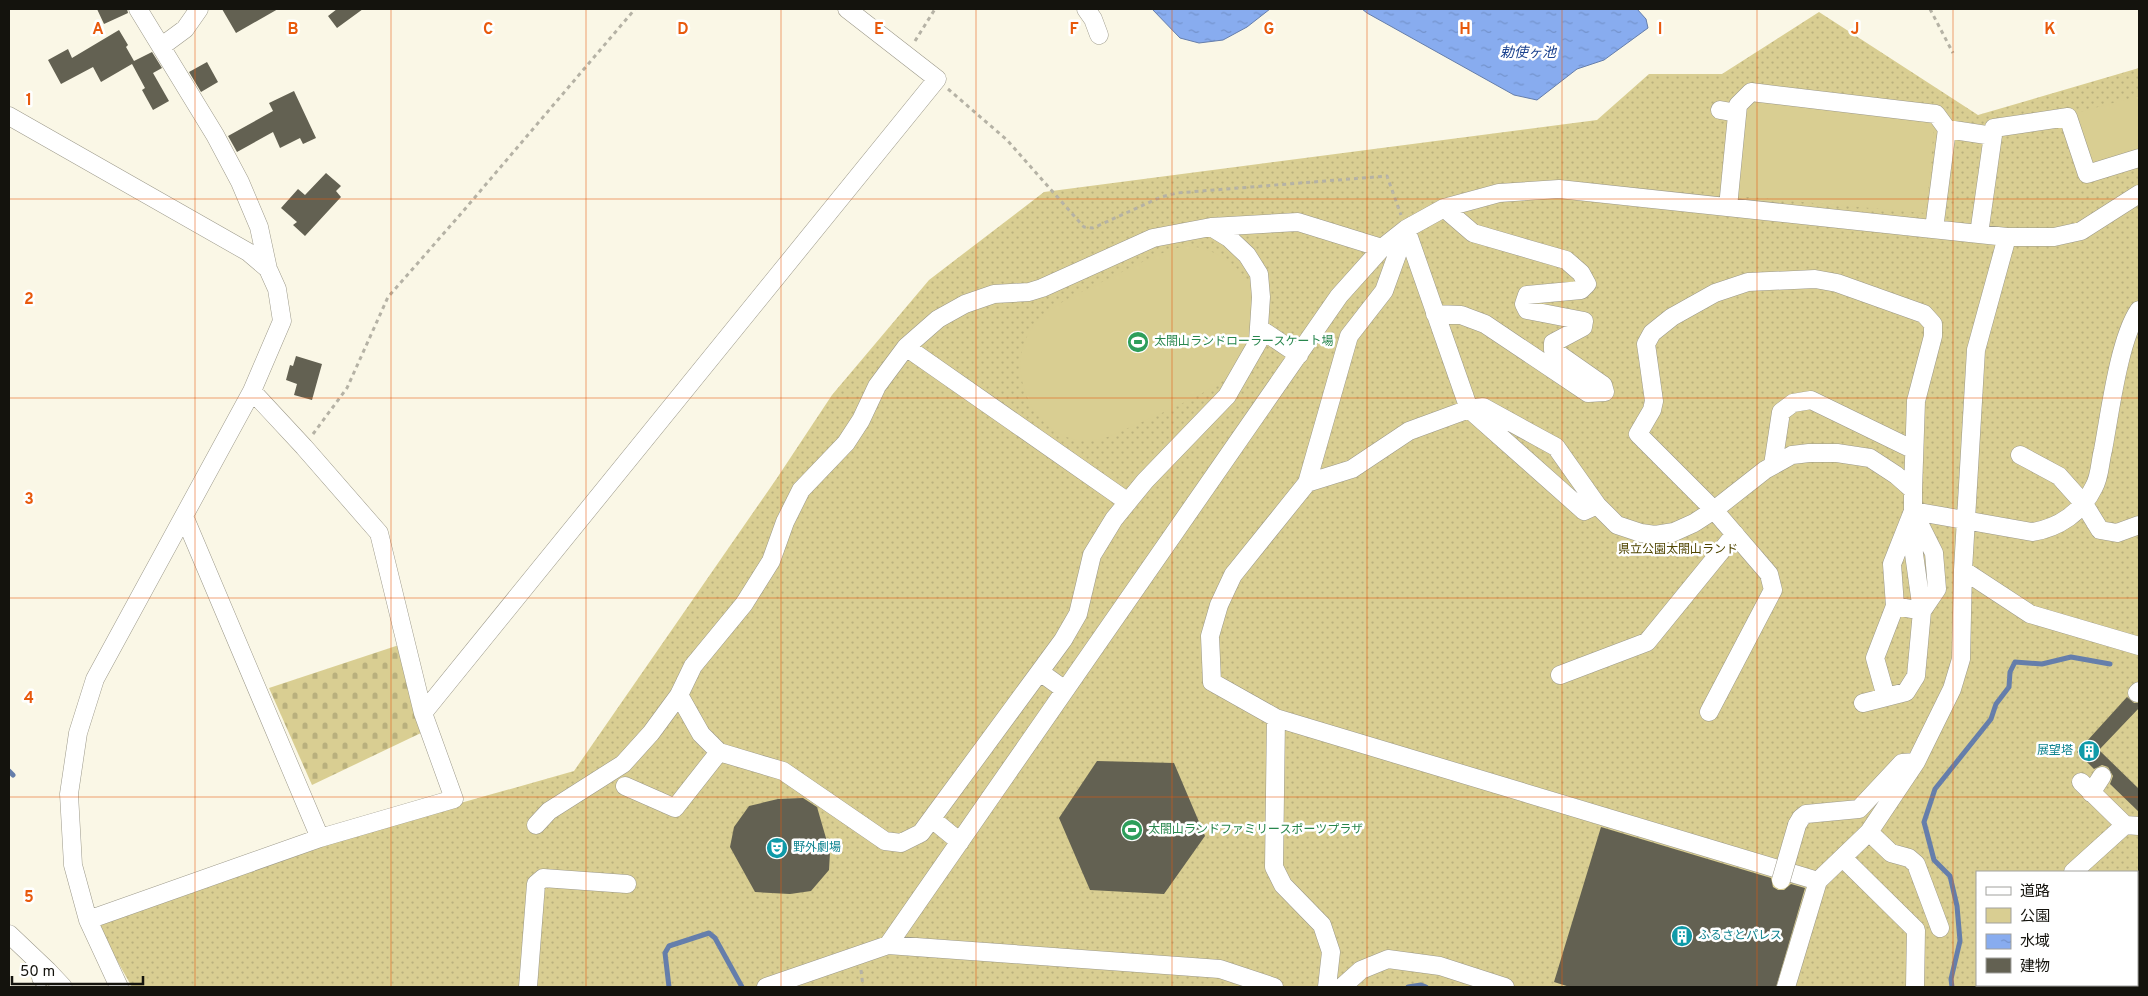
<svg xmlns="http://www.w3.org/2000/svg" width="2148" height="996" font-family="Overpass,'Noto Sans JP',sans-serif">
<defs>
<pattern id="green-dots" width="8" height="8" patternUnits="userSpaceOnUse" patternTransform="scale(1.25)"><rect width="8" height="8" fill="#d9ce92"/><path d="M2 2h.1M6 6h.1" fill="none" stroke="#b9b07d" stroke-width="1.8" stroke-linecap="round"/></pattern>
<pattern id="cemetery-stones" width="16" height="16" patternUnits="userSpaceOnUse" patternTransform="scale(1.25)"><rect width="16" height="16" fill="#d9ce92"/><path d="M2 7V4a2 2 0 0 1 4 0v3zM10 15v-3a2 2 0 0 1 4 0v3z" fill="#b9b07d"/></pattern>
<pattern id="water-ripples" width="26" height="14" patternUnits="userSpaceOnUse" patternTransform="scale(1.25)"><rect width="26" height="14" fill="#88acef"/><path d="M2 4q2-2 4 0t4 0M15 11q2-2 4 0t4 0" fill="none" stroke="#7493cc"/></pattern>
</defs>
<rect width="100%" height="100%" fill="#faf7e6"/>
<path fill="url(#green-dots)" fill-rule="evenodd" d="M1819 12 1978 115 2139 68V987H132L95 922 319 843 574 771 777 478 832 395 929 280 1044 192 1597 120 1649 74H1722ZM1977 872H2137V985H1977Z"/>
<path fill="url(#cemetery-stones)" d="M399 645 423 732 312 785 269 688Z"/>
<path fill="#d9ce92" d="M2139 96V152L2091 166 2076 113Z
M1746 99 1935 117 1926 213 1737 196Z
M1185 246C1210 247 1231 259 1246 279 1253 290 1254 302 1255 315 1255 321 1257 329 1255 334 1251 345 1242 361 1235 370 1219 390 1147 419 1122 431 1108 438 1093 442 1078 440 1032 433 1006 371 1029 333 1032 327 1038 319 1043 315 1062 300 1084 291 1106 280 1132 267 1157 253 1185 246Z"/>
<path fill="url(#water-ripples)" stroke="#657eab" d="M1152 9H1270L1247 27 1223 40 1199 43 1180 38Z
M1362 9H1637L1646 19 1648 28 1604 60 1577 69 1537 100 1514 95 1367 13Z"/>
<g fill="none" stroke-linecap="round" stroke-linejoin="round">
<path stroke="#657eab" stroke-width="5" d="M9 771 13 775
M669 987 665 953 669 946 709 933 715 938 742 987
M1408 987 1421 985 1426 987
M1952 987 1951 979 1960 941 1957 906 1950 876 1934 860 1924 822 1935 789 1991 719 1996 704 2009 687 2010 672 2015 662 2042 664 2071 657 2110 664"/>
</g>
<path fill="#636152" d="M97 9H127L128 13 104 24Z
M222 9H278L236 33Z
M337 9H363L337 28 328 16Z
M119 30 128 45 126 47 134 61 152 52 162 68 153 73 169 101 153 110 142 90 145 88 132 64 101 82 93 67 61 84 48 60 68 49 72 58Z
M207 62 218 82 201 92 189 72Z
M294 91 316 138 303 144 300 138 280 148 273 132 237 152 228 136 273 111 269 103Z
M326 173 341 186 336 191 341 197 305 236 293 225 297 222 281 208 298 189 305 195Z
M296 356 322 364 312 400 294 395 297 384 286 380 290 365 293 366Z
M2127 697 2134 703H2139V708L2099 750 2139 789V812L2110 784 2113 776 2108 767 2102 765 2094 769 2077 752Z
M1097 761 1174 763 1205 836 1164 894 1090 890 1059 818Z
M803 798 817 807 830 852 829 870 811 891 790 894 755 892 730 847 734 827 749 806 778 799Z
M1601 827 1771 878 1773 887 1778 890H1784L1791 884 1805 888 1776 987H1570L1554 982Z"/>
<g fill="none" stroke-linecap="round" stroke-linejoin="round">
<g stroke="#9c998a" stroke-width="19">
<path id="minor" d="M138 9 215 135 240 182 259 227 268 269
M1086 9 1093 19 1099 35
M162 46 185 29 199 9
M1720 110 1737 113
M9 116 248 252 268 269 277 289 282 321 252 391 95 679 78 733 69 794 73 865 88 920 119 987
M1728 207 1738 105 1751 92 1936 114 1947 129
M1406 229 1469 409 1584 511 1597 505
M1934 229 1947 129 1993 136
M1979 234 1994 128 2068 117 2087 174 2139 158
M1435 314 1461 315 1485 324 1588 393 1605 392 1603 385 1553 350V343L1583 327 1584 321 1527 310 1524 304 1527 295 1581 290 1587 284 1581 273 1566 260 1473 233 1444 208
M1259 328 1299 355
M906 347 1128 502
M2020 455 2059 476 2084 504 2100 530 2117 533 2139 525
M1773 465 1781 412 1793 403 1811 400 1914 450
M1307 483 1352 469 1409 431 1469 409 1483 407 1556 447 1597 505 1617 525 1641 533 1655 535 1674 532 1694 523 1714 510 1765 470 1792 455 1809 453H1837L1870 458 1896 475 1913 490V511L2032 532C2059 528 2082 512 2094 487 2100 477 2100 461 2103 450 2110 413 2119 339 2139 310
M184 516 320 838
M1963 570 2030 614 2139 646
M1895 606 1922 611 1914 554 1913 521
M1040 672 1065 690
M1560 675 1647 642 1735 534
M2137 693 2139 691
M679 695 701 734 719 752 783 771 885 841 901 843 921 833 1063 640 1078 614 1092 555 1114 519 1145 481 1227 396 1258 342 1261 297 1259 274 1247 255 1229 238 1211 227
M1863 703 1906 692 1916 676 1922 611 1937 589 1934 553 1913 511 1892 564 1895 606 1875 658 1886 697
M1709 712 1773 590 1769 574 1714 510 1638 434 1652 410 1654 401 1646 344 1652 333 1672 317 1715 293 1748 282 1815 279 1837 283 1924 314 1933 324V336L1916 401 1913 490
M423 713 937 79 847 9
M1276 718 1818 881
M2081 782 2125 825
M625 786 675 808 719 752
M2091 793 2102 776
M932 819 960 842
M536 825 549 811 623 764 651 733 679 695 693 666 744 604 771 561 785 522 801 490 846 443 861 420 877 386 906 347 938 319 965 304 994 294 1029 292 1042 288 1153 238 1211 227 1298 222 1382 248
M1797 825 1801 818 1806 814 1859 809 1902 763 1916 762
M1869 832 1891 853 1909 858 1916 864 1940 928
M1843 858 1916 930 1915 987
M2073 872 2125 825 2139 826
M88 920 320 838 454 799 423 713 379 533 304 447 252 391
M9 934 48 971 41 978
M888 945 1339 296 1382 248 1406 229 1444 208 1499 193 1559 189 2007 237H2054L2081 231 2139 194
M48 971 63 987
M2097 985V987
M528 987 536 884 543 878 627 884
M766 987 888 945 1220 969 1274 987
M1327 987 1331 952 1322 925 1283 885 1274 867 1276 718 1212 682 1210 636 1219 605 1233 575 1307 483 1349 336 1384 291 1406 230
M1342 987 1361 970 1388 959 1440 966 1505 987
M1786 987 1818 881 1869 832 1916 762 1952 689 1961 659 1963 570 1976 350 2007 237"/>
</g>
<path stroke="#b5b2a5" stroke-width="3" stroke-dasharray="4 4" stroke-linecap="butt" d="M1930 9 1953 53
M915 41 935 9
M948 89 1007 140 1084 227 1093 228 1161 197 1177 193 1387 176 1401 215
M313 434 347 388 388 297 459 216 635 9
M861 970 863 987"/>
<use href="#minor" stroke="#fff" stroke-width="18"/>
<g stroke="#9c998a" stroke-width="19" stroke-linecap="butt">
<path id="minor-bridge" d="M1781 880 1797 825"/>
</g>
<use href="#minor-bridge" stroke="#fff" stroke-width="18"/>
</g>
<path fill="none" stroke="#e8590c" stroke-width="1" stroke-opacity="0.55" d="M195 9V987M391 9V987M586 9V987M781 9V987M976 9V987M1172 9V987M1367 9V987M1562 9V987M1757 9V987M1953 9V987M9 199H2139M9 398H2139M9 598H2139M9 797H2139"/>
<defs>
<g id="stadium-disc" transform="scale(1.125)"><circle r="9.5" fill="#2e9e5b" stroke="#fff"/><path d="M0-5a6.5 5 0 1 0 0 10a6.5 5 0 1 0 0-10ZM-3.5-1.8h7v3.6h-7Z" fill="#fff"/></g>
<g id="building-disc" transform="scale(1.125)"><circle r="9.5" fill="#0f9aa8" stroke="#fff"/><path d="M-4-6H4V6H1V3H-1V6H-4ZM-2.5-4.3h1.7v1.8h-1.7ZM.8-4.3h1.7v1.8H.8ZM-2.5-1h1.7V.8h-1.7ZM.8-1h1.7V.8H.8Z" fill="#fff"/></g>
<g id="theatre-disc" transform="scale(1.125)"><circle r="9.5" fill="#0f9aa8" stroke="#fff"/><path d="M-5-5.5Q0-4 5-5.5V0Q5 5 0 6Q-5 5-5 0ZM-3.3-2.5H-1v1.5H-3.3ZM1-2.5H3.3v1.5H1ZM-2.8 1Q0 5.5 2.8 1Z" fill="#fff"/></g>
</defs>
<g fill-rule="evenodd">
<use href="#stadium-disc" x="1138" y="342"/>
<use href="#building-disc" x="2089" y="751"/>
<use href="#stadium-disc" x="1132" y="830"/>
<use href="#theatre-disc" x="777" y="848"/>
<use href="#building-disc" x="1682" y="936"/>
</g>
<g text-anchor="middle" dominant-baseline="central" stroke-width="5" stroke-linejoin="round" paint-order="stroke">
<g font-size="12" fill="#27864d" stroke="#fff" text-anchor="start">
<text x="1154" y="342">太閤山ランドローラースケート場</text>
<text x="1148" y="830">太閤山ランドファミリースポーツプラザ</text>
</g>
<g font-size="12" fill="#504500" stroke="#fff">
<text x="1678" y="550">県立公園太閤山ランド</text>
</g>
<g font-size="12" fill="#0d838f" stroke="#fff" text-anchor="start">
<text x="2073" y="751" text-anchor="end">展望塔</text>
<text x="793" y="848">野外劇場</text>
<text x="1698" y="936">ふるさとパレス</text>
</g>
<g font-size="14" font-style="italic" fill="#1c438f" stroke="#fff">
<text x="1528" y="53">勅使ヶ池</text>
</g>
</g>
<g font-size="16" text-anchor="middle" font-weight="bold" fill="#e8590c" stroke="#fff" stroke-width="5" stroke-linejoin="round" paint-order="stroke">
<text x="98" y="34">A</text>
<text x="293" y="34">B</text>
<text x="488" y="34">C</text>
<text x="683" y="34">D</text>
<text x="879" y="34">E</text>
<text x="1074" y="34">F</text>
<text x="1269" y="34">G</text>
<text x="1465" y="34">H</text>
<text x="1660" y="34">I</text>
<text x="1855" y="34">J</text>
<text x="2050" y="34">K</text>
<text x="29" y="105">1</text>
<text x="29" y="304">2</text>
<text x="29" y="504">3</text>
<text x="29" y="703">4</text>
<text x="29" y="902">5</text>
</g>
<rect width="2148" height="996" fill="none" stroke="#14130d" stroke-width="20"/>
<rect x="1976" y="871" width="162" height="115" fill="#ffffff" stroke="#a1a19e"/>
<rect x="1986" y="887" width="25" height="8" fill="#ffffff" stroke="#a1a19e"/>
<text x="2020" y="896" font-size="15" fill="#14130d">道路</text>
<rect x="1986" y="908" width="25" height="15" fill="#d9ce92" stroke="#a1a19e"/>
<text x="2020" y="921" font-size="15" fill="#14130d">公園</text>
<rect x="1986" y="934" width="25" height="15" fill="url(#water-ripples)" stroke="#a1a19e"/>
<text x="2020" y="946" font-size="15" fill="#14130d">水域</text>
<rect x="1986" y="958" width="25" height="15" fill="#636152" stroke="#a1a19e"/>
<text x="2020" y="971" font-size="15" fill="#14130d">建物</text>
<path d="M12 976v8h131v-8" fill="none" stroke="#14130d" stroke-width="2.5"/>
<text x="20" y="976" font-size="15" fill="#14130d" stroke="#ffffff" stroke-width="4" paint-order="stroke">50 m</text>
</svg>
